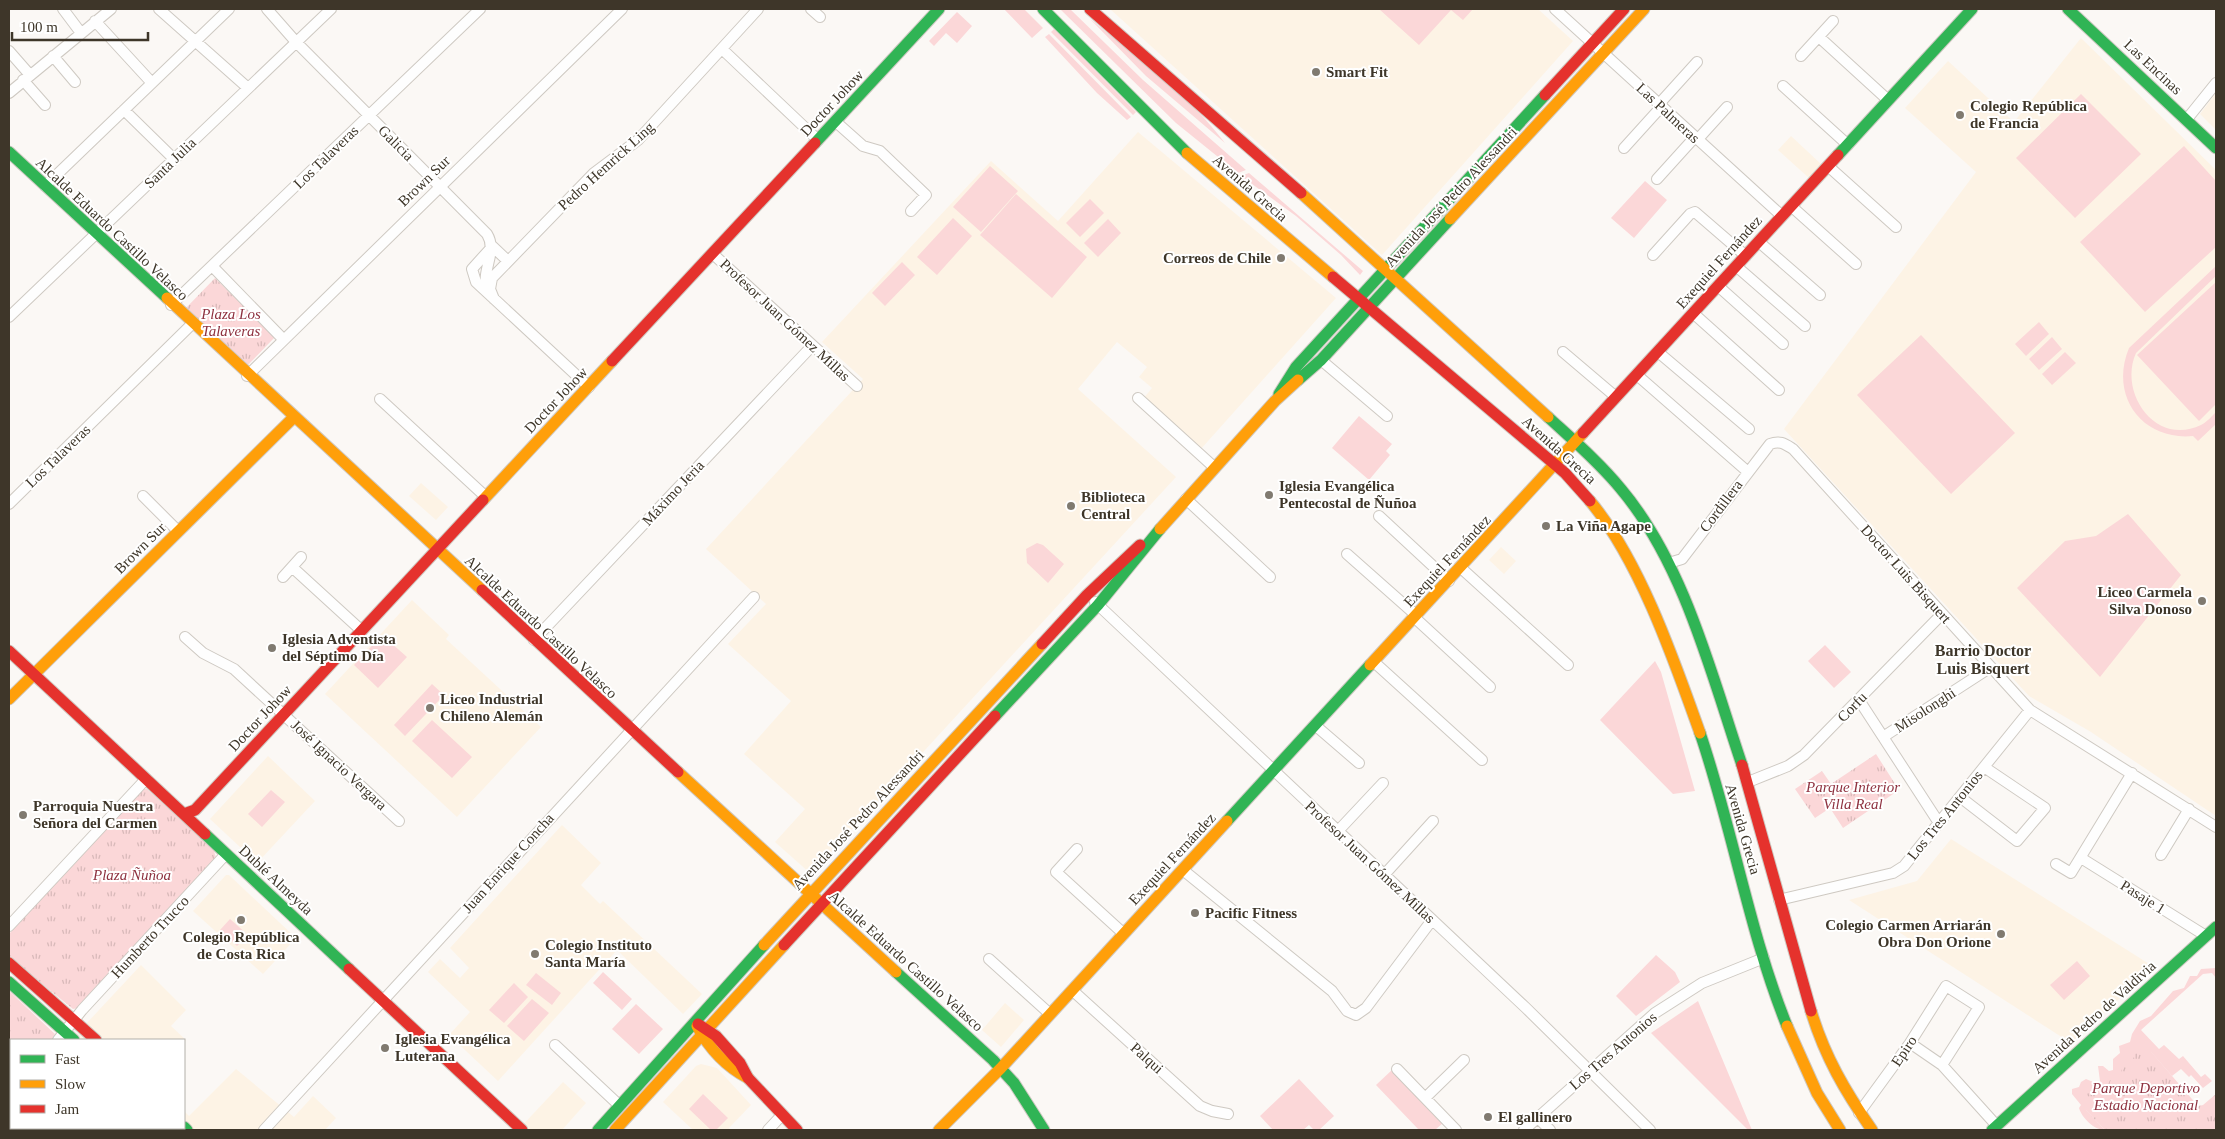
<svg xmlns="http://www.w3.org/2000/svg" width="2225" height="1139" font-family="Georgia,serif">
<defs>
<pattern id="park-tufts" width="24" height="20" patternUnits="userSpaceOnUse" patternTransform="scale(1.25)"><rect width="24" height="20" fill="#fbd7d8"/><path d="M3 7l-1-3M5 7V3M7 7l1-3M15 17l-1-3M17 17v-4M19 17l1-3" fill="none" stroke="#d8b9b9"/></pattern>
</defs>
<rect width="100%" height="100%" fill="#fbf8f5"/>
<path fill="#fdf3e5" d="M1110 9H1538L1573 41 1382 255Z
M2081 38 2216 170V816L2091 732 2029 696 1784 429 1976 172 1905 108 1948 61 2014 122Z
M2216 93V130L2200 114Z
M1138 132 1336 298 1200 450 1143 399 1152 388 1139 377 1147 367 1117 342 1078 389 1176 477 811 874 775 842 805 809 744 754 791 701 728 644 766 604 706 549 863 379 822 342 991 161 1058 221Z
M1791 136 1821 164 1809 178 1778 150Z
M421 483 448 507 436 520 409 496Z
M1501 547 1516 561 1504 574 1489 560Z
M412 600 449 635 446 639 541 727 457 817 325 694Z
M268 756 315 801 257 863 210 819Z
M562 825 601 863 581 885 600 904 603 901 702 994 683 1014 617 950 498 1081 449 1035 470 1012 428 972 440 959 460 978 469 968 450 948Z
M1951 839 2154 967 2071 1043 1849 900 1917 881Z
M226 875H229L296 938 263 974 193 911Z
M141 965 186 1010 171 1026 186 1040 184 1042V1040H71Z
M1005 1003 1024 1020 1001 1047 982 1030Z
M701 1064 717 1068 751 1105 729 1128 731 1130H693L663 1102 696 1066Z
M236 1069 294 1117 313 1096 336 1118 325 1130H75L73 1128H184V1111L189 1116Z
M563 1082 586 1103 562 1130H518Z"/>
<path fill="#fbd7d8" d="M1004 9H1024L1043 28 1032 38Z
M1060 9H1070L1143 80 1246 170 1238 173 1176 123Z
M1379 9H1473L1463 20 1451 10 1419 45Z
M957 12 972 26 957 43 946 33 934 46 929 41Z
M1090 19C1137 57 1188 94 1225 143L1146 76Z
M1054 29 1136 112 1133 115 1051 32Z
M1049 34 1131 117 1127 120 1097 93 1045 37Z
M2081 94 2141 154 2075 218 2016 158Z
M2184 146 2216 181V247L2145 312 2080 242Z
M990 166 1018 191 981 232 953 207Z
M1249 173 1363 271 1360 275 1341 255 1296 216 1241 176Z
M1645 181 1667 200 1634 238 1611 218Z
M1016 194 1087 257 1052 298 980 235Z
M1090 199 1104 213 1080 237 1066 223Z
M953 218 972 236 937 275 917 257Z
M1108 219 1121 233 1098 257 1084 243Z
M902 262 915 275 885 306 872 293Z
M2216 266V276L2136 353C2118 393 2156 447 2201 425 2207 422 2212 416 2216 412V424L2198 441 2193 436C2142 441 2109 396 2129 348Z
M2216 282V404L2199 421 2137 355Z
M2039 322 2049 334 2026 356 2015 344Z
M1921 335 2015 433 1951 494 1857 395Z
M2052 337 2062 349 2039 370 2029 359Z
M2065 352 2076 363 2052 385 2042 374Z
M1359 416 1392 444 1386 451 1390 455 1369 480 1332 448Z
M2128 514 2181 575 2100 677 2017 588 2065 541 2096 536Z
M1037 543 1043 545 1064 564 1048 583 1027 563 1026 549Z
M382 635 407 657 378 688 354 665Z
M1825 645 1851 672 1834 688 1808 661Z
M1655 661 1661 672 1695 791 1673 794 1600 720Z
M432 684 444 695 405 736 394 725Z
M432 720 472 757 452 778 412 741Z
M271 790 285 802 262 827 248 814Z
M230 919 248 935 237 946 220 930Z
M1656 955 1675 972 1680 982 1636 1016 1616 996Z
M2077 961 2090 976 2064 1000 2050 985Z
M2216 968V978L2212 973 2203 974 2141 1030 2159 1049 2164 1045 2179 1059 2183 1056 2201 1077 2205 1074 2212 1081 2203 1088 2191 1075 2189 1077 2181 1069 2172 1076 2151 1052 2086 1110 2105 1130C2094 1130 2082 1118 2079 1108L2081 1105 2072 1094V1089L2079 1087 2081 1082 2086 1079 2098 1084 2100 1081 2098 1066H2103L2109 1071 2113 1070V1059L2120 1053 2119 1046 2130 1042 2132 1034 2140 1021 2151 1016 2173 991 2184 988 2190 976H2197L2201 969Z
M603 972 632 999 622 1010 593 983Z
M536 973 561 993 552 1005 526 985Z
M514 983 528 997 504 1023 489 1010Z
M532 999 549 1013 524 1041 507 1026Z
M1698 1001 1752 1130H1748L1651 1033Z
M636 1004 663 1029 639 1054 612 1029Z
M1393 1069 1443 1123 1435 1130H1419L1376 1085Z
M1299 1079 1334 1116 1319 1130H1314L1309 1125 1303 1130H1273L1260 1116Z
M703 1094 728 1118 716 1130H711L689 1109Z"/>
<path fill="url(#park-tufts)" d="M215 278 275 337 247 366 186 308Z
M1876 754 1899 790 1843 828 1830 808 1815 818 1795 789 1822 771 1831 784Z
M143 789H147L214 850 216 859 78 1008 73 1009 9 957V934Z
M9 991 55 1034 51 1040H11V1086L9 1088Z
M2141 1040 2198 1106 2203 1105 2216 1094V1130H2105L2081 1105 2088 1093 2105 1091 2111 1078 2120 1075 2123 1066 2131 1064Z"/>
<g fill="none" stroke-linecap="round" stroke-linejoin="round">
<g stroke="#cec9c2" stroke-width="12">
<path id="street" d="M63 9 81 33
M159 9 248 88
M267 9 296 42 487 234C498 252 481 270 487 288
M811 9 820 17
M1555 9 1782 216
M95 21 152 83
M1819 37 1888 100
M722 49 818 140
M9 51 30 75
M53 56 75 82
M1801 56 1833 21
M23 80 45 105
M1783 86 1848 145
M9 93 111 9
M1659 104 1697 62
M124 110 174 159
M2187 119 2216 83
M836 122 863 146 880 151 926 195 911 211
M1698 139 1727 107
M1624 148 1662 106
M1828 166 1896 227
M1657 179 1695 137
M45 186 229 9
M1791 206 1856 264
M1759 242 1820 295
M492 246 508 261
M491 248 472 269 476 282 589 387
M713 254 857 386
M1653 255 1690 214 1695 212 1746 256
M212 266 283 339
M1736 266 1805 326
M1718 286 1783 344
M494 299 490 289 492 278 594 173 638 140 758 9
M171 305 480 9
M1693 313 1779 390
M9 317 331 9
M1563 352 1616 397
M1658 352 1749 429
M1321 360 1387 416
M1637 375 1748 472
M247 376 622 9
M1138 398 1215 468
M380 399 486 497
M143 496 178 531
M1186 499 1270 577
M9 504 192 324
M1379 516 1449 581
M1347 554 1417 616
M1669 563 1682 559 1770 444C1780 440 1785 444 1793 449L2030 710 2216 827
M292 567 362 631
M1461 568 1568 665
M283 577 301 557
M1095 602 1526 1008 1650 1130
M1415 618 1490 687
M185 637 203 653 234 669 399 821
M534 640 812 346
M1374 662 1482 760
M1859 700 1939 823
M1316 726 1359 763
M1883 737 1991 667
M1748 782 1788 766 1804 755 1942 614
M1960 797 2017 841 2045 808 1984 767
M1337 832 1383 783
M1077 849 1056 872 1124 934
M2161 855 2189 809
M2081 858 2206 936
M2056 864 2071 873 2132 773
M1183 870 1332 991 1347 1011 1356 1015 1366 1008 1432 920
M1384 875 1433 821
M1779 900 1893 873 1904 866 2030 710
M9 926 146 779
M989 959 1050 1014
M1072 990 1200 1106 1212 1111 1228 1114
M58 1040 82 1010 226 854
M1910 1043 1942 1065 1997 1126
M555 1045 620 1106
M1397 1069 1456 1130
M9 1096 11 1094
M1425 1098 1464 1060
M1859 1113 1910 1043 1946 986 1979 1007 1942 1065
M1538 1118 1550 1130
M106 1130 108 1128
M264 1130 754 597
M768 1130 782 1115
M1524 1130 1655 1013 1702 983 1764 958"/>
</g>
<g stroke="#cec9c2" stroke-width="13">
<path id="fast" d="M1043 9 1187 153
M2068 9 2216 148
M815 143 939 9
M9 152 167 298
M1838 155 1972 9
M1298 380 1321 360 1450 219
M1279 394 1296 367 1545 95
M1548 417C1572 439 1600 463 1621 489 1684 564 1711 673 1742 765
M995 716 1098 605 1160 529
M1700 733C1733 830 1749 932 1787 1026
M1227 821 1370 665
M205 834 349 969
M896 972 993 1060 1014 1083 1044 1130
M9 982 74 1040
M184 1127 187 1130
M598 1130 764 945
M1992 1130 2216 927"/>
</g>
<g stroke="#cec9c2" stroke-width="13">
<path id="slow" d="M1187 153 1333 277
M1301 193 1548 417
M1450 219 1644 9
M167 298 482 590
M483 500 612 361
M1590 501C1640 561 1674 660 1700 733
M1160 529 1275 401 1298 380
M1370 665 1583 433
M9 699 293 418
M678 772 896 972
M764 945 1042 644
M1811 1011C1825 1057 1845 1091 1872 1130
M697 1026C709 1048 725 1066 748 1078
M1787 1026 1817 1093 1840 1130
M165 1128 168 1130
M615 1130 784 945
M939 1130 1001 1068 1227 821"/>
</g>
<g stroke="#cec9c2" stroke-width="13">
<path id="jam" d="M1090 9 1301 193
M1545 95 1624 9
M1333 277 1565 473 1590 501
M612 361 815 143
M1583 433 1838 155
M482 590 678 772
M1042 644 1087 595 1140 545
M9 651 205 834
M1742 765 1811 1011
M184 814 195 810 483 500
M784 945 995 716
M9 963 96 1040
M349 969 522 1130
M698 1024 716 1036 740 1063 748 1078 797 1130"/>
</g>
<use href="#street" stroke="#fefefe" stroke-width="10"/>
<use href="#fast" stroke="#30b455" stroke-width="11"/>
<use href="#slow" stroke="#ff9f0a" stroke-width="11"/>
<use href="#jam" stroke="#e5322d" stroke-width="11"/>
</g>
<g fill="#807a70" stroke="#fff" stroke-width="2">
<circle cx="1316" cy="72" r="5"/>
<circle cx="1960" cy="115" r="5"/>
<circle cx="1281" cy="258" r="5"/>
<circle cx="1269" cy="495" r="5"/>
<circle cx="1071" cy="506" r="5"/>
<circle cx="1546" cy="526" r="5"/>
<circle cx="2202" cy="601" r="5"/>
<circle cx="272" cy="648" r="5"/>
<circle cx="430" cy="708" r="5"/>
<circle cx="23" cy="815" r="5"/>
<circle cx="1195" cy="913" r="5"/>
<circle cx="241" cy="920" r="5"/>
<circle cx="2001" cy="934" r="5"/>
<circle cx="535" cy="954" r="5"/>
<circle cx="385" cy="1048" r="5"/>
<circle cx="1488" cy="1117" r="5"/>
</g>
<g text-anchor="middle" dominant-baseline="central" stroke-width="4" stroke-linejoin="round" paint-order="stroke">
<g font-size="15" fill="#3e3629" stroke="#fff">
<text transform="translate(2153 67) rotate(43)">Las Encinas</text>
<text transform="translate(832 103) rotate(-47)">Doctor Johow</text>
<text transform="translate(1668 113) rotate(43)">Las Palmeras</text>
<text transform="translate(396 143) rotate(45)">Galicia</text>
<text transform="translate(326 157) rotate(-44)">Los Talaveras</text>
<text transform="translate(170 163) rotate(-44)">Santa Julia</text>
<text transform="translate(606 166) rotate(-42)">Pedro Hemrick Ling</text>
<text transform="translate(424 181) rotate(-44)">Brown Sur</text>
<text transform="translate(1250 188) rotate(41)">Avenida Grecia</text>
<text transform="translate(1451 197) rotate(-47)">Avenida José Pedro Alessandri</text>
<text transform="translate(112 229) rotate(43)">Alcalde Eduardo Castillo Velasco</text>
<text transform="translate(1719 262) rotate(-48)">Exequiel Fernández</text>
<text transform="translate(785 320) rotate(43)">Profesor Juan Gómez Millas</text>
<text transform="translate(556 400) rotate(-47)">Doctor Johow</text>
<text transform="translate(1559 450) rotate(42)">Avenida Grecia</text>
<text transform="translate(58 456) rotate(-44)">Los Talaveras</text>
<text transform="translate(673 493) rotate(-47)">Máximo Jeria</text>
<text transform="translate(1721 506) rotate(-53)">Cordillera</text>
<text transform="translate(140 548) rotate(-45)">Brown Sur</text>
<text transform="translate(1447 561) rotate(-47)">Exequiel Fernández</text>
<text transform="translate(1906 574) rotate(48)">Doctor Luis Bisquert</text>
<text transform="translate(541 627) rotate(43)">Alcalde Eduardo Castillo Velasco</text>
<text transform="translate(1852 707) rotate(-46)">Corfu</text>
<text transform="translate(1925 710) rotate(-33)">Misolonghi</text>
<text transform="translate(260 718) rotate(-47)">Doctor Johow</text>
<text transform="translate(339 765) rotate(43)">José Ignacio Vergara</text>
<text transform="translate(1945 815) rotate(-51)">Los Tres Antonios</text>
<text transform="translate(858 820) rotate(-47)">Avenida José Pedro Alessandri</text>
<text transform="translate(1743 829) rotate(74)">Avenida Grecia</text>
<text transform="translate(1172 859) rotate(-47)">Exequiel Fernández</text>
<text transform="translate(1370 862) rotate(43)">Profesor Juan Gómez Millas</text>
<text transform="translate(508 863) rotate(-48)">Juan Enrique Concha</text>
<text transform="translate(276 880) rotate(43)">Dublé Almeyda</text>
<text transform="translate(2143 897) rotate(32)">Pasaje 1</text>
<text transform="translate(150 937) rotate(-47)">Humberto Trucco</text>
<text transform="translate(906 961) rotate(42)">Alcalde Eduardo Castillo Velasco</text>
<text transform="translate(2094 1017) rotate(-42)">Avenida Pedro de Valdivia</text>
<text transform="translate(1613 1051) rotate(-41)">Los Tres Antonios</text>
<text transform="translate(1904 1051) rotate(-56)">Epiro</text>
<text transform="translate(1147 1058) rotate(42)">Palqui</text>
</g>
<g font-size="15" font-weight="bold" fill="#3e3629" stroke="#fff" text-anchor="start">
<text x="1326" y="72">Smart Fit</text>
<text x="1970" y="106">Colegio República<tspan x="1970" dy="17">de Francia</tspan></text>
<text x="1271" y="258" text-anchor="end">Correos de Chile</text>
<text x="1279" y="486">Iglesia Evangélica<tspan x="1279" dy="17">Pentecostal de Ñuñoa</tspan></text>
<text x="1081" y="497">Biblioteca<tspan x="1081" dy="17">Central</tspan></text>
<text x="1556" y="526">La Viña Agape</text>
<text x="2192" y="592" text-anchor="end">Liceo Carmela<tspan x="2192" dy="17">Silva Donoso</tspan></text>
<text x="282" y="639">Iglesia Adventista<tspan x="282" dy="17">del Séptimo Día</tspan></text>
<text x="440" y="699">Liceo Industrial<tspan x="440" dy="17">Chileno Alemán</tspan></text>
<text x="33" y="806">Parroquia Nuestra<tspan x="33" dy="17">Señora del Carmen</tspan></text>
<text x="1205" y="913">Pacific Fitness</text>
<text x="1991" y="925" text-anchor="end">Colegio Carmen Arriarán<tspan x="1991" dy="17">Obra Don Orione</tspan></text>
<text x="241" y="937" text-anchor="middle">Colegio República<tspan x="241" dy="17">de Costa Rica</tspan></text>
<text x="545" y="945">Colegio Instituto<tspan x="545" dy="17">Santa María</tspan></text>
<text x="395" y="1039">Iglesia Evangélica<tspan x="395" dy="17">Luterana</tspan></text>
<text x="1498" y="1117">El gallinero</text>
</g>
<g font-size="15" font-style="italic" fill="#8e313f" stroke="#fff">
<text x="231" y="314">Plaza Los<tspan x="231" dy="17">Talaveras</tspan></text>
<text x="1853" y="787">Parque Interior<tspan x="1853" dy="17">Villa Real</tspan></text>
<text x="132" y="875">Plaza Ñuñoa</text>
<text x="2146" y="1088">Parque Deportivo<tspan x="2146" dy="17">Estadio Nacional</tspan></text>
</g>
<g font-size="16" font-weight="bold" fill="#3e3629" stroke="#fff">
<text x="1983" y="650">Barrio Doctor<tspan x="1983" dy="18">Luis Bisquert</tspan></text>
</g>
</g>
<rect width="2225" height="1139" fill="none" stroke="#3e3629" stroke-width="20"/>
<rect x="10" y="1039" width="175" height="90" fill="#ffffff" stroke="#b2afa9"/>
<rect x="20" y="1055" width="25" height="8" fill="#30b455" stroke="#b2afa9"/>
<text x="55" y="1064" font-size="15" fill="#3e3629">Fast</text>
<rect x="20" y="1080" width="25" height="8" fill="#ff9f0a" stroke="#b2afa9"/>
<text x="55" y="1089" font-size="15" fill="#3e3629">Slow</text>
<rect x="20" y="1105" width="25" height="8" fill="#e5322d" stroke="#b2afa9"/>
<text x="55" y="1114" font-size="15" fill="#3e3629">Jam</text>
<path d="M12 32v8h136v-8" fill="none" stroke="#3e3629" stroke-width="2.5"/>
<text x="20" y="32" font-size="15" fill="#3e3629" stroke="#ffffff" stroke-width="4" paint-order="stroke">100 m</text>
</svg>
